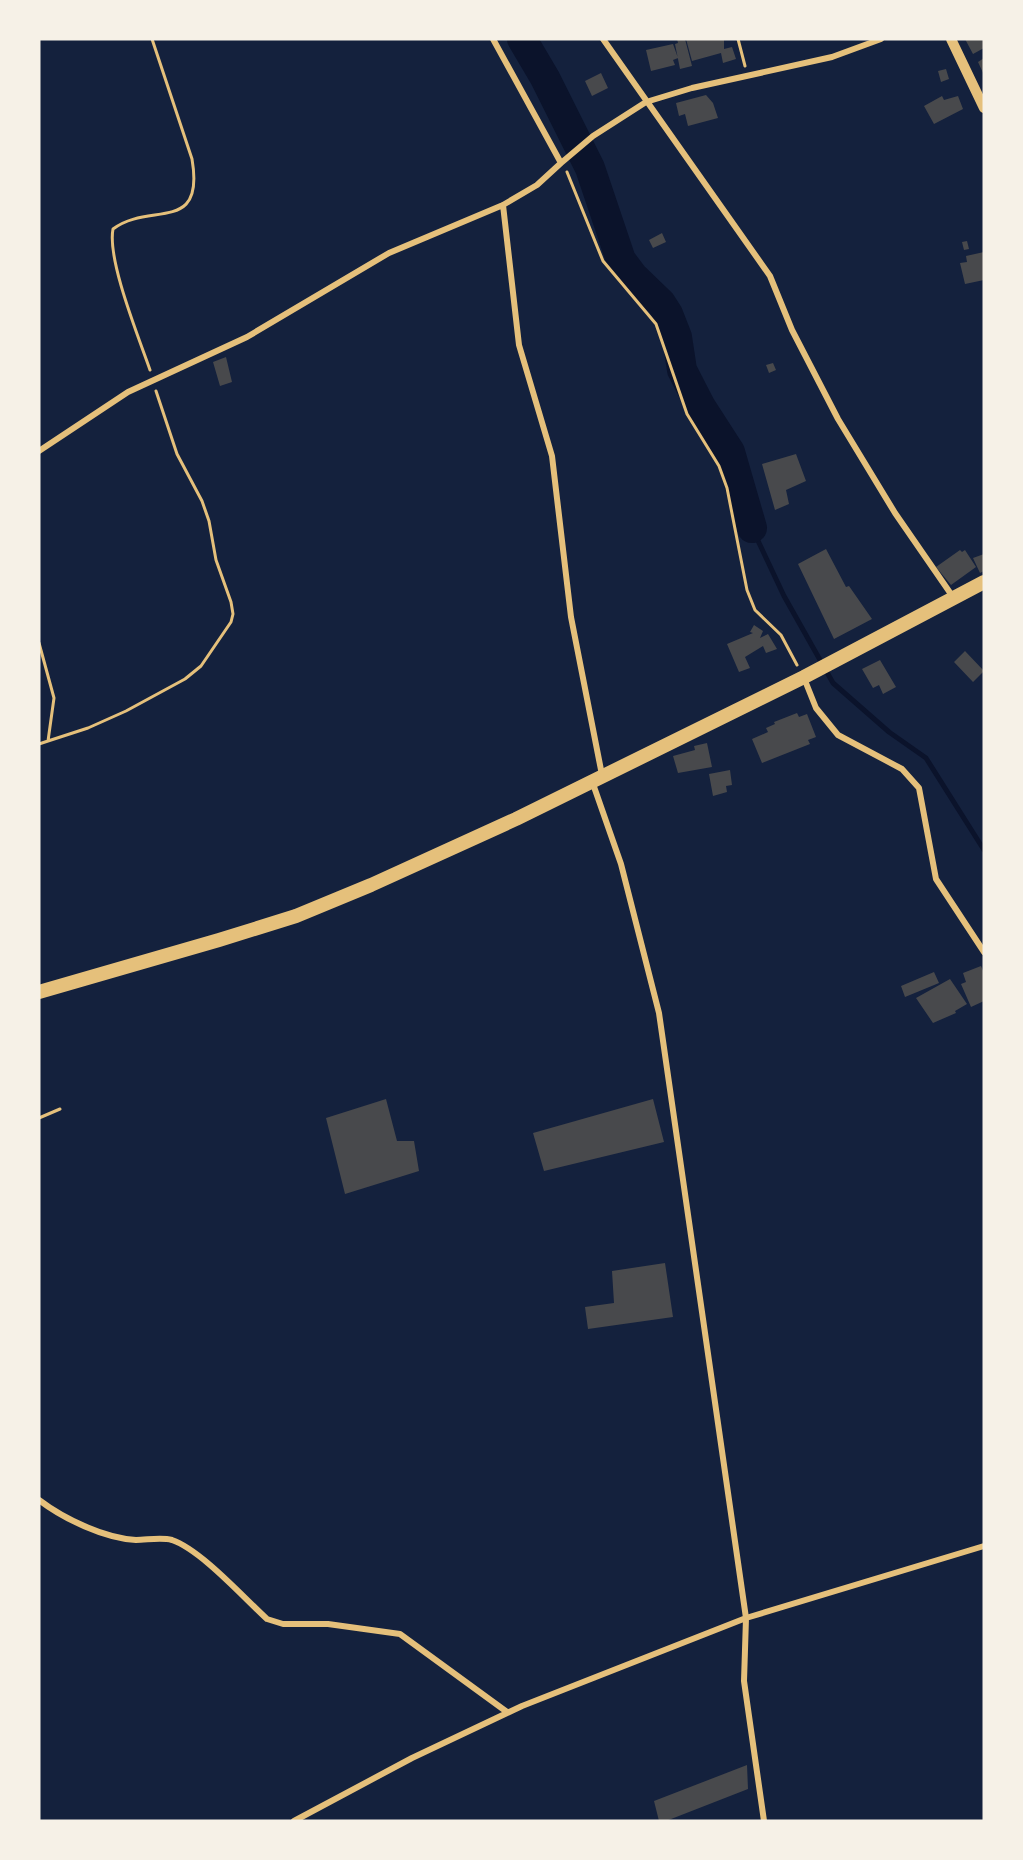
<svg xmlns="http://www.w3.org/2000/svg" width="1023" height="1860" font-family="'PT Sans',sans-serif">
<rect width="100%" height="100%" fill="#14213d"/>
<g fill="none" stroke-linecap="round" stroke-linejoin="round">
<path stroke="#0b132b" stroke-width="5" d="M752 528 784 596 833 683 889 732 926 758 984 850"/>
<path stroke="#0b132b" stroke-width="30" d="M522 39 545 78 590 168 621 260 633 276 661 303 668 314 677 337 682 370 701 407 730 452 752 528"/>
</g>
<path fill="#48494c" d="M677 39H685L692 66 680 69 675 44 678 43Z
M686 39H724V49L732 47 736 59 723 63 721 53 692 61Z
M965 39H984V48L973 54Z
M673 44 678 58 673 60 675 65 651 71 646 50Z
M984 58V75L978 62Z
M946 69 949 79 941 82 938 71Z
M601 73 608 88 592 96 585 81Z
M706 95 713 103 718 118 688 126 685 114 679 116 676 103Z
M942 96 944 100 958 96 963 109 934 124 924 106Z
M662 233 666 242 653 248 649 240Z
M967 241 969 249 964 250 962 242Z
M984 252V280L965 284 960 263 967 262 966 256Z
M226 357 232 382 220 386 213 362Z
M773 363 776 370 769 373 766 365Z
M796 454 806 481 786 490 789 504 775 510 762 464Z
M826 549 846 587 849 586 872 619 834 639 798 564Z
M960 550 962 552 965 550 976 567 951 585 936 567Z
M984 554V571L980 573 973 558Z
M754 625 763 631 760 638 768 634 777 649 766 653 763 646 745 657 750 668 739 672 727 644 753 633 750 632Z
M965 651 984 671 973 682 954 662Z
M880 660 896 687 883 694 879 685 873 688 862 669Z
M797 713 799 717 807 714 816 737 808 740 810 744 762 763 752 739 768 732 766 728 775 724 774 722Z
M707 743 712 767 678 773 673 756 695 750 694 746Z
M730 770 732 785 726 786 727 792 713 796 709 774Z
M981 966 984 973V1001L971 1007 961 984 966 982 963 973Z
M934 972 939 983 905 997 901 986Z
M950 979 967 1004 955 1011 956 1013 933 1023 916 998Z
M386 1099 397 1141H414L419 1171 345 1194 326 1118Z
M653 1099 664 1142 544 1171 533 1133Z
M665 1263 673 1317 588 1329 585 1307 614 1303 612 1271Z
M747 1765 748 1789 666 1821H659L654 1801Z"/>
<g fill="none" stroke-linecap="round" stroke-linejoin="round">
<path stroke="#e5c07b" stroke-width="3" d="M738 39 745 66
M567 172 603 261 656 324 687 414 719 466 727 488 747 590 755 610 781 635 797 665
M150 370C139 338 107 260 113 229 150 201 205 235 192 159L152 39
M39 643 54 698 48 741 39 744
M48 741 88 728 126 711 185 679 201 666 231 622 233 614 231 602 216 560 209 521 202 501 177 454 156 391
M39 1118 60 1109"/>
<path stroke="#e5c07b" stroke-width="6" d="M603 39 770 276 792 330 838 419 895 513 953 597
M561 163 593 136 646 102 692 88 832 57 881 39
M503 205 519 345 552 456 571 617 602 775
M39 451 128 392 247 337 389 253 503 205 537 185 561 163 493 39
M804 678 816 708 838 735 902 769 919 788 936 879 984 952
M592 781 621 864 659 1013 746 1618 744 1681 764 1821
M39 1500C64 1519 104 1538 136 1540 147 1540 161 1537 172 1540 201 1550 243 1597 267 1619L283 1624H328L400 1634 507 1712
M294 1821 412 1758 522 1706 746 1618 984 1546"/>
<path stroke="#e5c07b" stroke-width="10" d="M951 39 984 108"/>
<path stroke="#e5c07b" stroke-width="14" d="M39 992 219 940 296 916 371 885 516 819 804 677 984 582"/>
</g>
<rect width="1023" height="1860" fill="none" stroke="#f6f1e7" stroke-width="81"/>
</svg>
